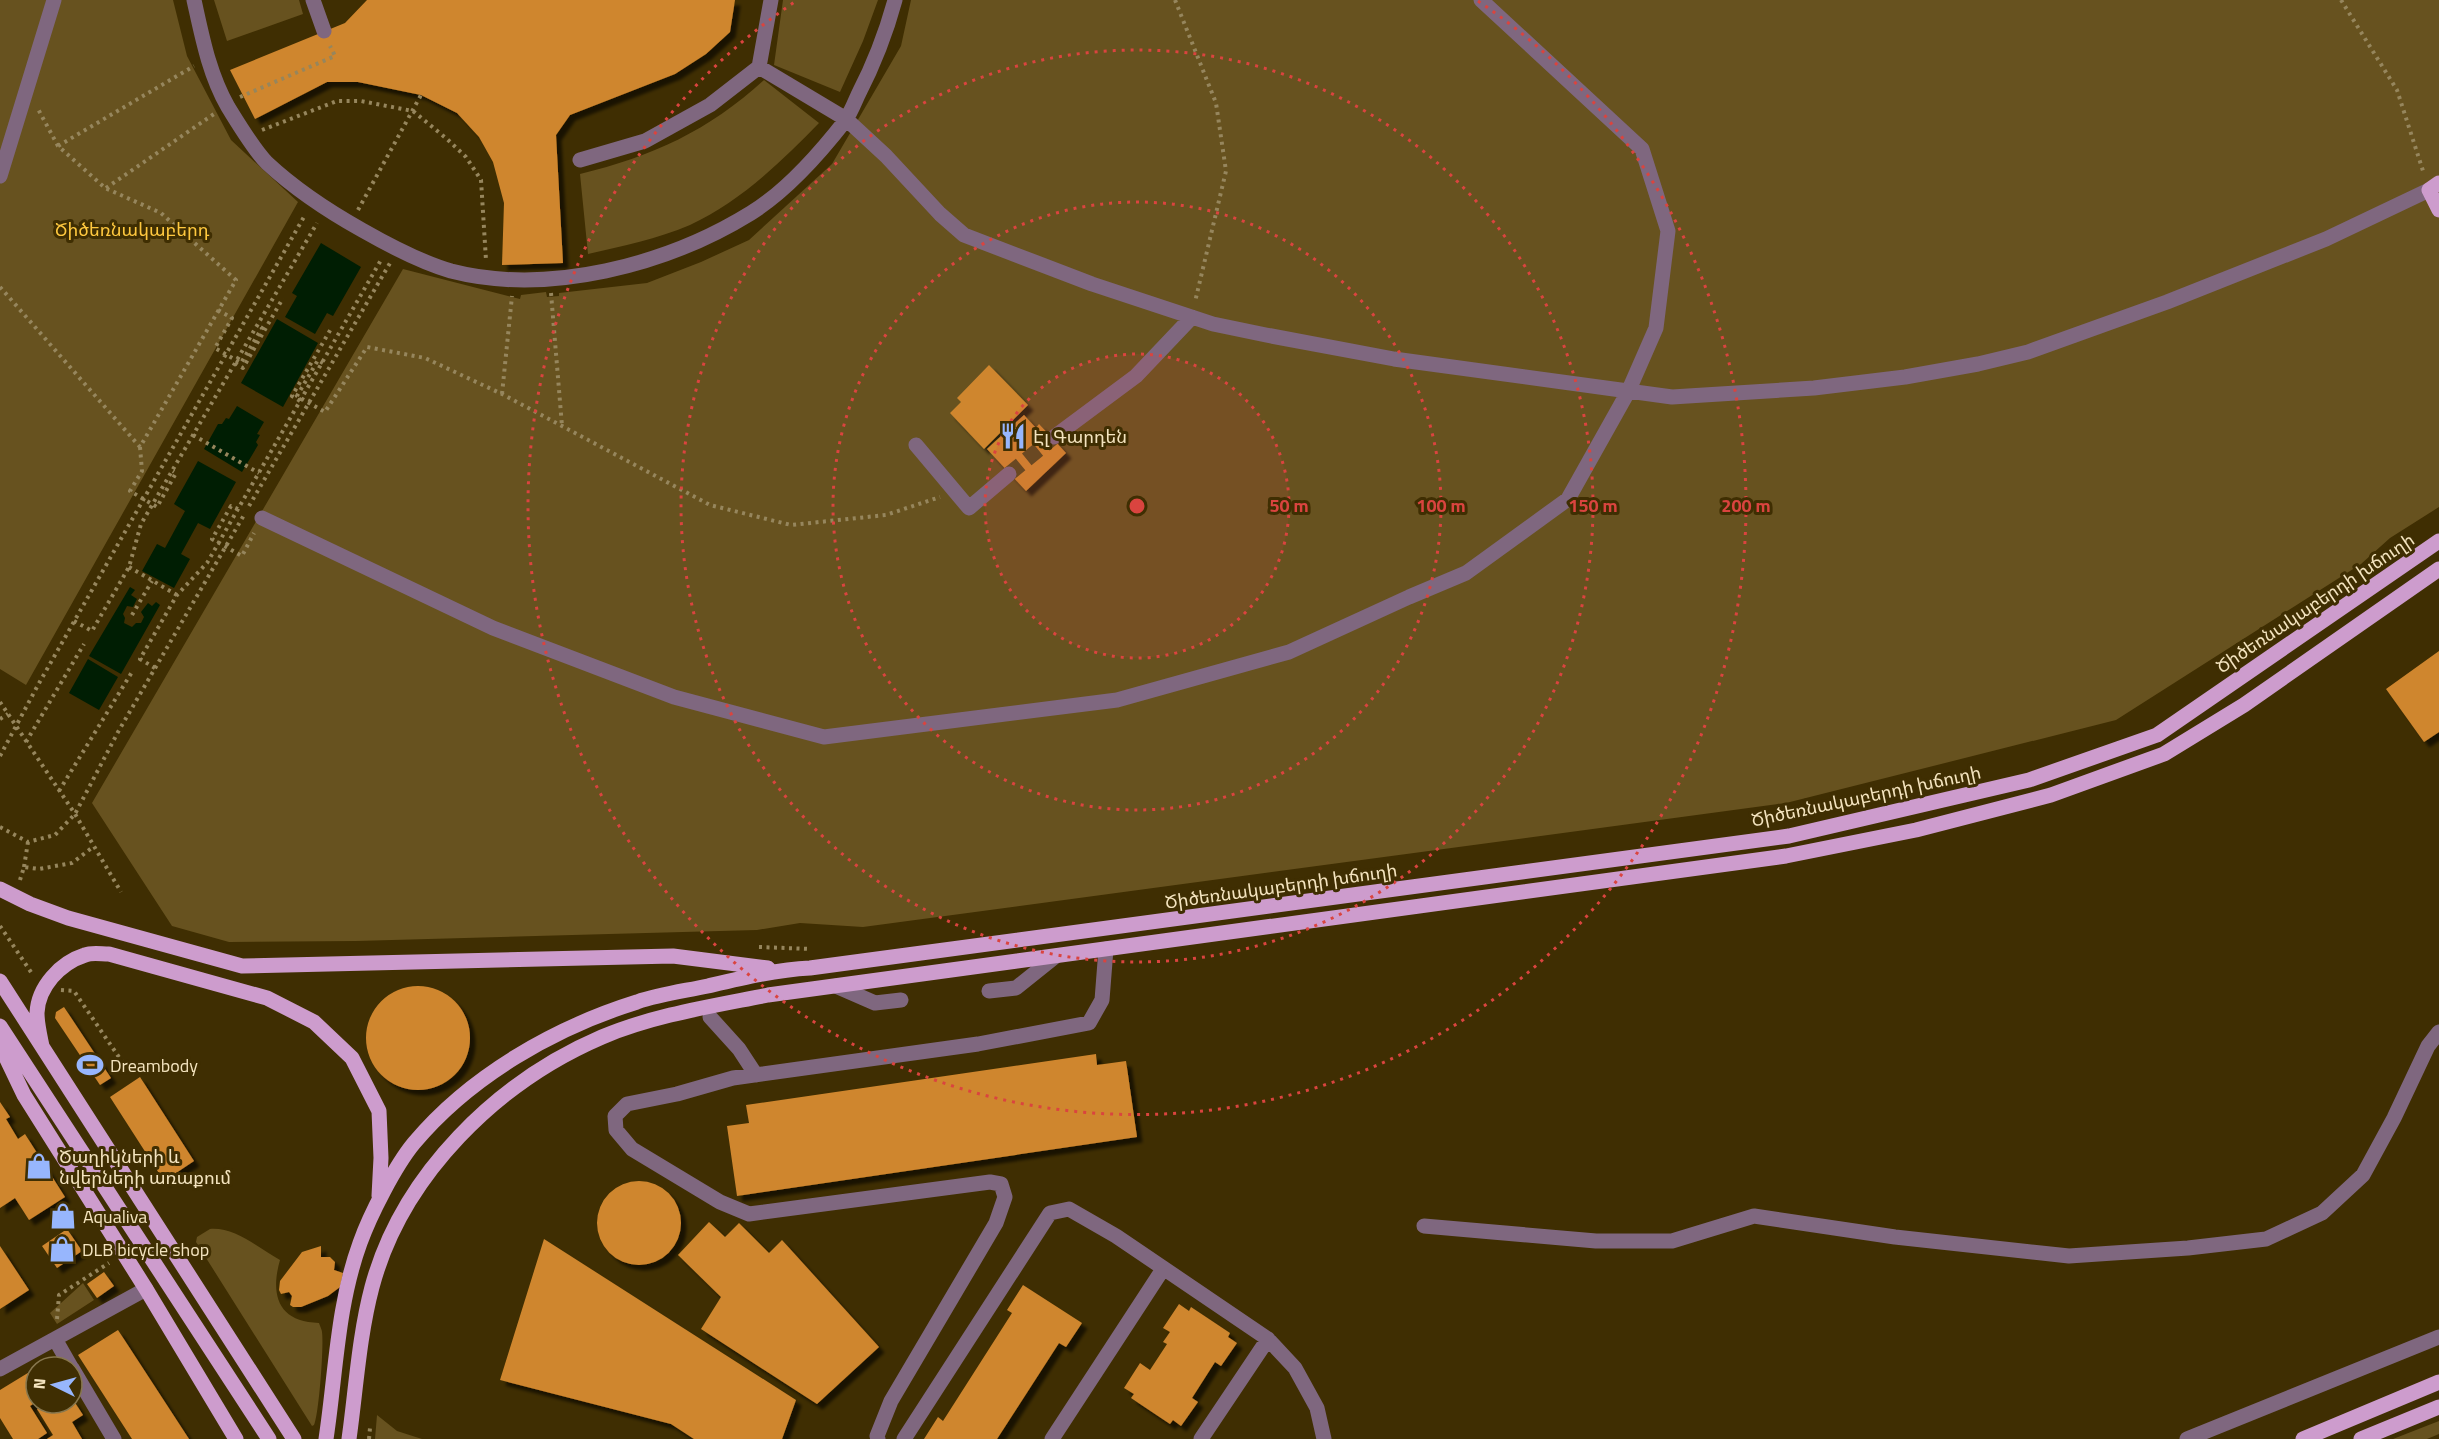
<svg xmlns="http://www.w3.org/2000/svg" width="2439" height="1439" font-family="'Titillium Web','Noto Sans Armenian',sans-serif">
<defs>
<filter id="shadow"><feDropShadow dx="5.5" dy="5.5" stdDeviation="1.5" flood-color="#0009"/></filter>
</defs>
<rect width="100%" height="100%" fill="#3f2e02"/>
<path fill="#67521f" d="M0 0H173L187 56 231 140 298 202 26 685 0 669Z
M214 0H299L303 14 227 41Z
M783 0H878L863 41 840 92 774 65Z
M911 0H2439V507L2390 538 2361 564 2116 720 1786 803 863 927 800 923 757 930 356 941 229 942 172 926 92 803 403 269 520 299 521 295 546 292 547 297 559 296V293L647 283 701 262 749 240 832 164 901 46Z
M764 80 819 123C781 162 740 202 690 225 657 239 623 246 588 254L580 174C653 156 708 131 764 80Z
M210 1229C235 1227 259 1248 280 1260 270 1295 278 1322 319 1323 320 1326 322 1330 322 1332 324 1345 319 1414 314 1425L312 1426 196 1242 197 1237Z
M83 1283 94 1300 57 1324 50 1313Z
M377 1415 397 1431 422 1439H375Z
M2439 1421V1434L2427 1439H2393Z"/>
<path fill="#001e03" d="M321 243 361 267 333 316 327 313 315 334 285 317 297 296 292 293Z
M277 319 318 343 283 407 241 383Z
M237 406 264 422 257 434 260 435 256 442 258 445 242 472 204 449 218 424H222L226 418 229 419Z
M198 461 236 482 210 529 198 523 181 554 190 559 174 588 142 571 157 544 165 548 185 511 174 504Z
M130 587 135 590 131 595 137 599 133 607 127 606 123 614 125 618 124 623 132 627 136 623H141L144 617 141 612 148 603 152 606 156 602 160 605 121 674 89 656Z
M88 659 118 677 99 710 69 693Z"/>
<path fill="#cf862f" filter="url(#shadow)" d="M367 0H735L730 32 706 54 675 74 570 115 556 135 563 263 502 265 504 203 493 162 479 137 457 113 421 95 358 82H327L255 119 230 70 345 23Z
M989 365 1028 405 984 449 950 413 961 402 957 398Z
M1024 415 1036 428 1039 424 1066 453 1026 491 987 449Z
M2439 651V732L2424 742 2386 689Z
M366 1038a52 52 0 1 1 104 0a52 52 0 1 1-104 0Z
M64 1007 111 1078 100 1085 55 1018 56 1012Z
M1096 1054 1097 1065 1126 1061 1137 1137 737 1196 727 1126 749 1123 746 1105Z
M140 1077 194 1161 164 1181 110 1097Z
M0 1102 10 1117 6 1119 18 1139 25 1134 65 1197 29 1220 15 1198 0 1208Z
M597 1223a42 42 0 1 1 84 0a42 42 0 1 1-84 0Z
M709 1222 725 1237 739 1223 769 1253 782 1240 879 1347 817 1404 701 1329 721 1297 678 1255Z
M67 1229 82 1251 57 1268 42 1246Z
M544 1239 796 1400 782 1439H694L671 1424 500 1380Z
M0 1246 29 1290 0 1309Z
M321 1246V1257H330L335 1262 334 1270 343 1273 340 1287 328 1296 301 1307H293L290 1305 292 1296 289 1292 281 1294 279 1290 280 1281 302 1252Z
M104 1272 114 1286 97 1298 87 1284Z
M1023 1285 1082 1323 1066 1347 1059 1343 997 1439H924L938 1417 943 1421 1012 1313 1007 1310Z
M1179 1304 1189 1311 1191 1307 1230 1333 1228 1337 1237 1343 1221 1366 1215 1362 1192 1398 1198 1402 1181 1426 1173 1420 1170 1424 1131 1398 1134 1394 1124 1388 1140 1363 1150 1370 1167 1344 1163 1342 1170 1332 1163 1328Z
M118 1330 189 1439H132L78 1355Z
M36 1368V1402L30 1406 47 1433 38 1439H13L0 1418V1390Z
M72 1398 83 1415 72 1422 82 1439H47L53 1435 37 1409 47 1403H72Z"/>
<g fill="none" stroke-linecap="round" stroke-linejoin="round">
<path stroke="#5a491e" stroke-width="15" stroke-dasharray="15 8" stroke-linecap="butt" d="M1009 474 1054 437"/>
<path stroke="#96865d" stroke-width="4" stroke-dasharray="3 4.5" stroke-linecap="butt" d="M1175 0 1216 103 1226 171 1195 302
M2341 0 2397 90 2424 174
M240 97 335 56 330 46
M262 130 337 101H361L413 111 447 139 466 157 481 180 486 260
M58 146 194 66
M106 188 214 114
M358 210 421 95
M0 287 140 447 236 280 161 213 105 188 58 146 38 109
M551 293 562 426
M218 310 232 318 215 348 241 363 262 328 257 325
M235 363 243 368 283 298
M323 363 318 360 297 396 325 412 367 347 425 358 502 394 710 505 791 525 886 515 940 497
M502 394 512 296
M300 401 292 396 332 327
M193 435 259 473
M140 447 142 471 130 491 157 507 176 473 173 471
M249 506 390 263
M238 509 231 506 212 539 242 556 254 533
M129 567 177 595
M132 615 152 581
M74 621 92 631 129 567 141 524 317 223
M155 668 140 659 177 595 207 563 381 260
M0 702 75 814 121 892
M0 719 8 714
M26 742 84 644
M0 756 38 685 305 215
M59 791 132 672
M0 827 28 842 55 835 75 814 118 732 244 515
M24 867 28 842
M20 880 24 867 39 869 72 863 93 847
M0 926 33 975
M759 947 811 949
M61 990 74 991 129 1072
M57 1319 59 1295 109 1263
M369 1439 370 1428"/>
<path stroke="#7f677f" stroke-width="15" d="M194 0C202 36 209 74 228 107 238 123 254 150 267 163 296 190 328 211 362 230 390 246 420 262 451 271 548 296 667 265 751 213 785 192 820 153 845 121 850 114 854 104 858 95 874 64 886 33 895 0
M313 0 324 31
M759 67 846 119 886 156 940 214 964 235 1092 284 1213 324 1266 335 1394 359 1672 397 1814 388 1905 377 1978 364 2028 352 2167 302 2326 239 2429 190
M580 160 645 141 710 105 759 67 771 0
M0 176 54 0
M1054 437 1136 376 1192 317
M916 445 969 508 1009 474
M262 518 493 628 674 697 824 737 1117 700 1289 652 1409 597 1466 573 1568 499 1628 392 1656 328 1668 231 1642 149 1481 0
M836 986 875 1003 901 1000
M989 991 1016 988 1056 956
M710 1017 739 1049 756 1075
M1424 1226 1596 1241H1672L1754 1216 1895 1237 2069 1256 2188 1248 2266 1239 2322 1213 2363 1175 2394 1118 2428 1046 2439 1032
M55 1339 71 1367
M72 1368 114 1439
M0 1369 146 1289
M878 1439 877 1436 891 1401 996 1223 1005 1197 1001 1184 990 1182 749 1214 720 1202 632 1149 616 1130 615 1116 627 1104 677 1094 733 1078 978 1044 1089 1023 1102 1000 1106 949
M904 1439 1050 1213 1069 1209 1116 1236 1268 1339 1295 1368 1317 1408 1324 1439
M1052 1439 1163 1269
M1201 1439 1268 1339
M2187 1439 2439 1337"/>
<path stroke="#cd9ccd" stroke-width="15" d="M2439 183 2429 190 2439 210
M0 889 30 904 68 918 242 966 673 956 768 968
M0 981 294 1439
M0 1026 269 1439
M0 1045 24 1095 146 1289 236 1439
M42 1046C40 1036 37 1024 37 1013 38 987 60 963 85 955 92 952 101 954 109 954L267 998 314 1022 352 1058 379 1111 381 1158 379 1196
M326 1439C336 1373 337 1306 360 1243 370 1215 395 1166 414 1143 470 1076 554 1028 637 1002 660 994 685 991 708 986 742 978 775 970 810 968L1789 836 2029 780 2157 735 2439 541
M349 1439C356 1389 359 1336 372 1287 402 1175 497 1082 602 1037 654 1015 713 1006 768 995L1786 856 1916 830 2051 795 2164 754 2244 705 2439 569
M2303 1439 2439 1382
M2361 1439 2439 1407"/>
</g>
<circle cx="1137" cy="506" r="152" fill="#da443f" fill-opacity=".12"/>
<g fill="none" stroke="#da443f" stroke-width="3" stroke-dasharray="3 6">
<circle cx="1137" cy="506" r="152"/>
<circle cx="1137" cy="506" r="304"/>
<circle cx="1137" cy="506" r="456"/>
<path d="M1478 1A609 609 0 1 1 796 1"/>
</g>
<defs>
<g id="restaurant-bare" transform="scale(2.07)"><path d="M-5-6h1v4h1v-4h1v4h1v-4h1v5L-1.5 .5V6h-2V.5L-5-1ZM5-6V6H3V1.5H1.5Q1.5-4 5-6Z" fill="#97b6fd" stroke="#3f2e02" stroke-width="2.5" paint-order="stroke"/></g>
<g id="stadium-bare" transform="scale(2.07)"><path d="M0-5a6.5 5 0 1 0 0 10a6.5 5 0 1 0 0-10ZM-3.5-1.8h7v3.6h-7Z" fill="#97b6fd" stroke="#3f2e02" stroke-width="2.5" paint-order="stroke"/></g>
<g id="shop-bare" transform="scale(2.07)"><path d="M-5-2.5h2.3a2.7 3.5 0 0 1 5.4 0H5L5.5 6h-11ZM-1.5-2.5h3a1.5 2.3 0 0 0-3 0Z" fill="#97b6fd" stroke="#3f2e02" stroke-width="2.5" paint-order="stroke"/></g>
</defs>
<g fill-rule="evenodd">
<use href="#restaurant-bare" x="1013" y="436"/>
<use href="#stadium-bare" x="90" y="1065"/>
<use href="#shop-bare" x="39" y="1166"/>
<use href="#shop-bare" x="63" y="1216"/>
<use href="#shop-bare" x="62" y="1249"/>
</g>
<g text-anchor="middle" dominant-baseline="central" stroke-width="6" stroke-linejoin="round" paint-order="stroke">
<g font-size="18" fill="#fec83f" stroke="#3f2e02">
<text x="132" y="229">Ծիծեռնակաբերդ</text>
</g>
<g font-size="18" fill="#f4e4bf" stroke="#3f2e02" text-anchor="start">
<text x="1033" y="436">Էլ Գարդեն</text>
<text x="110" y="1065">Dreambody</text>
<text x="59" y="1156">Ծաղիկների և<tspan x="59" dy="21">նվերների առաքում</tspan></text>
<text x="83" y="1216">Aqualiva</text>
<text x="82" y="1249">DLB bicycle shop</text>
</g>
<g font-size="18" fill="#f4e4bf" stroke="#3f2e02">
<text transform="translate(2315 603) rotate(-34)">Ծիծեռնակաբերդի խճուղի</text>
<text transform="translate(1866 796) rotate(-12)">Ծիծեռնակաբերդի խճուղի</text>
<text transform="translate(1281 886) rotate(-8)">Ծիծեռնակաբերդի խճուղի</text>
</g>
</g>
<circle cx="1137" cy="506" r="9" fill="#da443f" stroke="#3f2e02" stroke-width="3"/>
<g font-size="18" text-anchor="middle" font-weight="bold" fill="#da443f" stroke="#3f2e02" stroke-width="6" stroke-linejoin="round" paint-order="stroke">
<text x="1289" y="512">50 m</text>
<text x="1441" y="512">100 m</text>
<text x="1593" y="512">150 m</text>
<text x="1746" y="512">200 m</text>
</g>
<g transform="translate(54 1385) rotate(275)"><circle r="28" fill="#3f2e02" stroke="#87774e" stroke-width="1.5"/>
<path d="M0-4.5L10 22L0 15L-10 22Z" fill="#97b6fd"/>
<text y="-9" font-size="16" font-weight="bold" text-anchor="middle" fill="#f4e4bf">N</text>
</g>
</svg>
